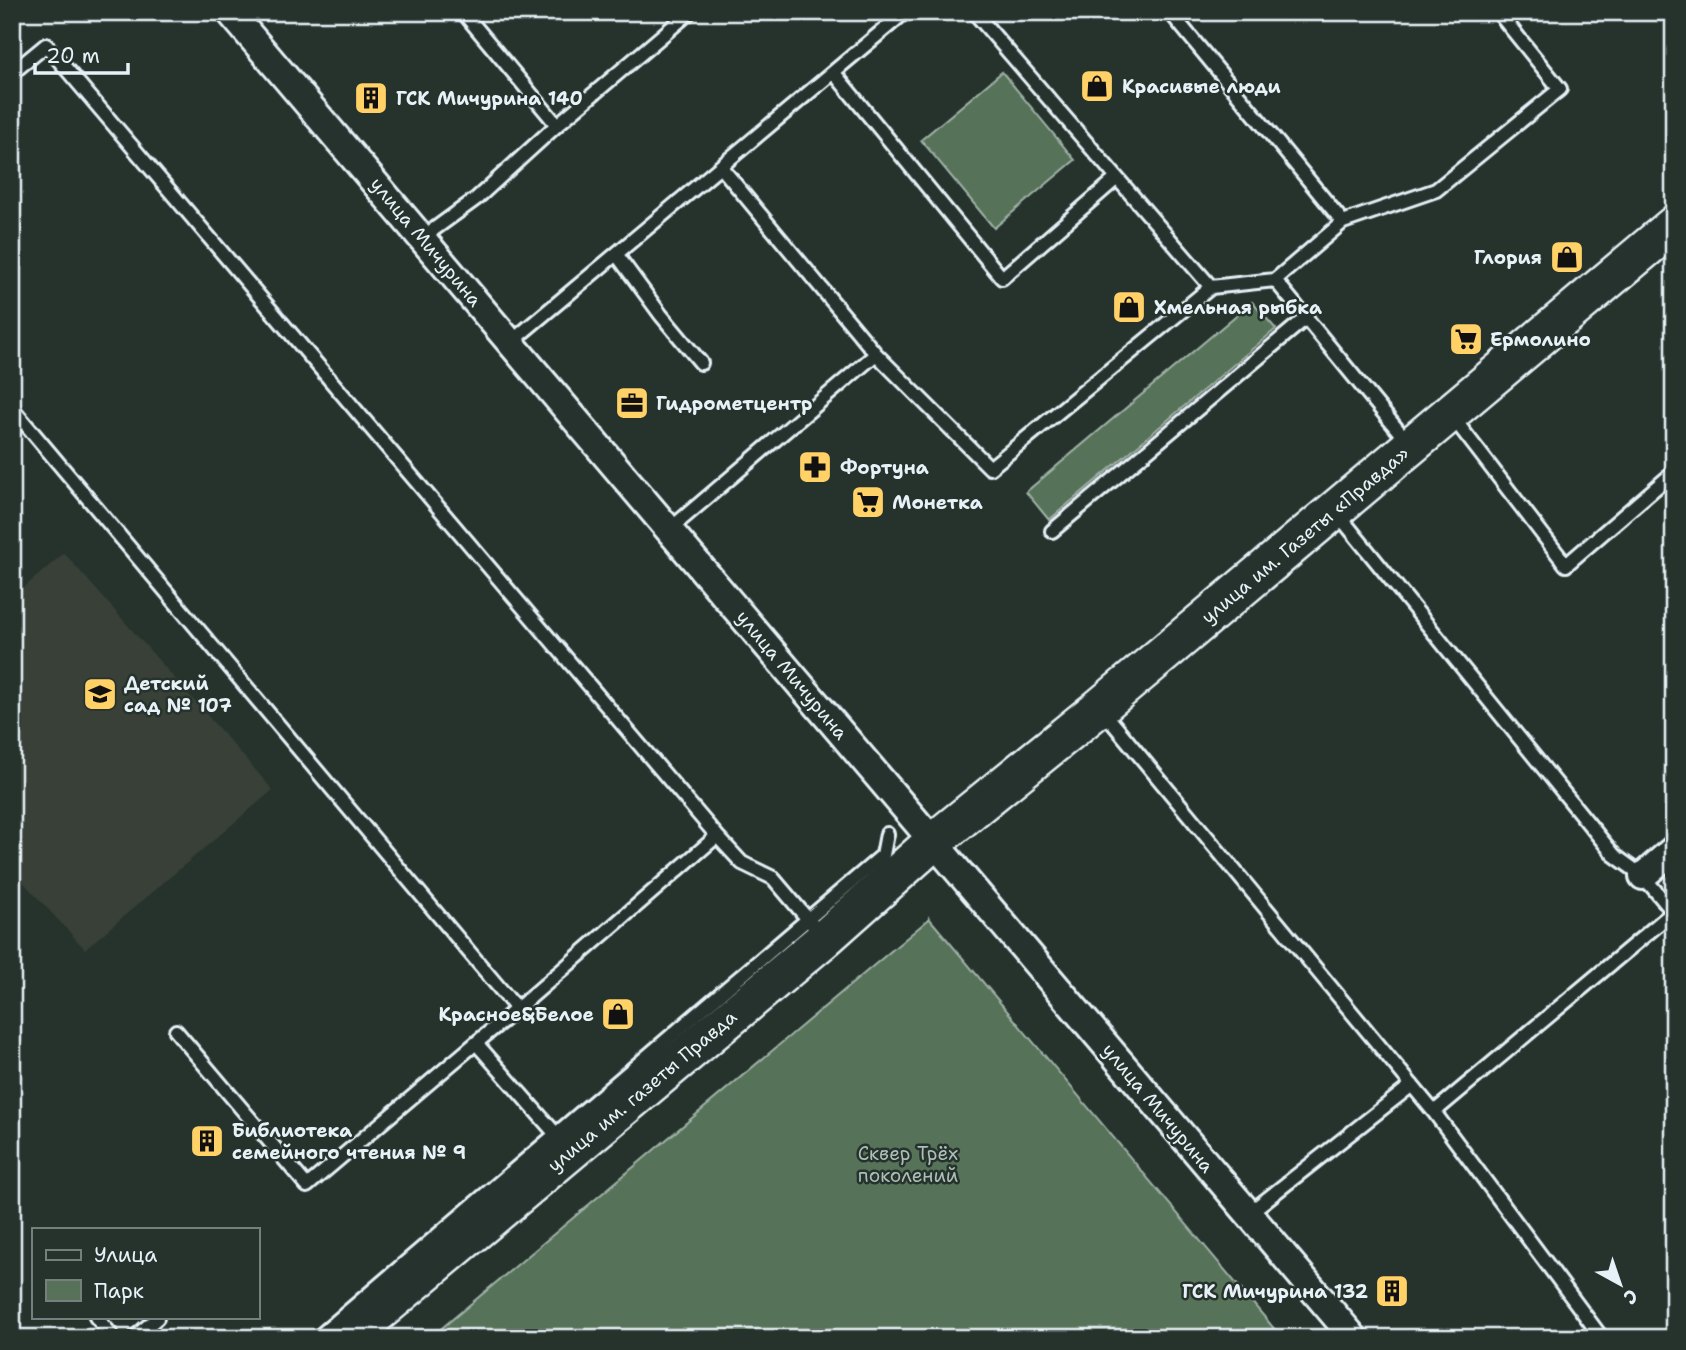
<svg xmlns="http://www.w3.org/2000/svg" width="1686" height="1350" font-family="'Shantell Sans',sans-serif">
<rect width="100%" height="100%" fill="#26332d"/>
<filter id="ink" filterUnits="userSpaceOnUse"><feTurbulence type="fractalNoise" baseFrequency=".0143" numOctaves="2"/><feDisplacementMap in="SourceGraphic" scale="14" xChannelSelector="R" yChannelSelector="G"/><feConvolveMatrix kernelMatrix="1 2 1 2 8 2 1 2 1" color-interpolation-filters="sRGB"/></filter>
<g filter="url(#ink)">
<path fill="#394038" d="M64 553 273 790 85 949 12 870V598Z"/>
<path fill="#577258" stroke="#a0b2a8" stroke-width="2" d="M1002 72 1075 160 994 228 921 140Z
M1252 302 1276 329 1049 520 1026 492Z
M929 918 1282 1338H430L929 919Z"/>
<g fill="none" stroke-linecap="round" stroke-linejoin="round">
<g stroke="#e8f1f8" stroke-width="18">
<path id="lane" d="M1170 12 1343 222 1275 280 1211 287
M12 73 46 45 717 836 742 863 773 878 822 936
M834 73 1002 278 1117 178
M557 125 690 12
M1343 222 1436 190 1560 89 1498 12
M422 238 477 198 557 125 463 12
M617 255 661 315 701 363
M1275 280 1410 445
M511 342 905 12
M876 354 990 468 1211 287 974 12
M12 408 517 1009 476 1043 568 1148
M1451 415 1566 565 1674 472
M1337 513 1614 855 1643 876 1674 913
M669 530 876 354 721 167
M1052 531 1307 317
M1102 710 1434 1112 1602 1338
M517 1009 717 836
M176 1031 307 1186 476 1043
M1434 1112 1673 912
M1248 1214 1412 1085
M96 1317 114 1338
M134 1338 157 1318
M317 1338 883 855 887 834"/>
</g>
<g stroke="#e8f1f8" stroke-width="32">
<path id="street" d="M230 12 1354 1338
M1643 876 1674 849"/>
</g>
<g stroke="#e8f1f8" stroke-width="42">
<path id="secondary" d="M348 1338 824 939 933 842 1100 707 1674 225"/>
</g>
<use href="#lane" stroke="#26332d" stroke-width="12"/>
<use href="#street" stroke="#26332d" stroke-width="26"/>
<use href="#secondary" stroke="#26332d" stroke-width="37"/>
</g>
</g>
<defs>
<g id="shop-square" transform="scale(1.75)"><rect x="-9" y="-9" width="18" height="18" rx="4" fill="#ffd166" stroke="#26332d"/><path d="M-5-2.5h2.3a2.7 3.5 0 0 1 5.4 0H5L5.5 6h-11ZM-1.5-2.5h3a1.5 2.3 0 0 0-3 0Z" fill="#111"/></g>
<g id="building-square" transform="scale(1.75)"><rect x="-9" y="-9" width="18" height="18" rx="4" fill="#ffd166" stroke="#26332d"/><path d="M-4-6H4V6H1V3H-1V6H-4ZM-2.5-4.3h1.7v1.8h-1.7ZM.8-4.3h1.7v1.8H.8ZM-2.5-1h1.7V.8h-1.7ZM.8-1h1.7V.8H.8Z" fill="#111"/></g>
<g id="supermarket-square" transform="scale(1.75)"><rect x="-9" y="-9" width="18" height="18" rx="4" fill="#ffd166" stroke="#26332d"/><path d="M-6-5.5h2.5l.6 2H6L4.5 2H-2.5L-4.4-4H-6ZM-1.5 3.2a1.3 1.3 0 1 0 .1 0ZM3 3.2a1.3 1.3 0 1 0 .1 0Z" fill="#111"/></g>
<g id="office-square" transform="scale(1.75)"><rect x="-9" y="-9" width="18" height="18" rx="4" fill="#ffd166" stroke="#26332d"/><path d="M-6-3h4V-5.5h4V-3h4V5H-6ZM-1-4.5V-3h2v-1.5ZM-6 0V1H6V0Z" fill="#111"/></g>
<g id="pharmacy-square" transform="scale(1.75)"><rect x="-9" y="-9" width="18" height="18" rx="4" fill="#ffd166" stroke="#26332d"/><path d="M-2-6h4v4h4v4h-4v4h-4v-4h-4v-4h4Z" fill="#111"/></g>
<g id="school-square" transform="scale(1.75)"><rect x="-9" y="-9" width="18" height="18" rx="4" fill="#ffd166" stroke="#26332d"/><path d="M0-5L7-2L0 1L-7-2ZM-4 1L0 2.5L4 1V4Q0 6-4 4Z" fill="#111"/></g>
</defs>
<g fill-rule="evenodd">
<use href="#shop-square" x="1097" y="86"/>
<use href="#building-square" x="371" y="98"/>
<use href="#shop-square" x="1567" y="257"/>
<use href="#shop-square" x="1129" y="307"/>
<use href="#supermarket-square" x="1466" y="339"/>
<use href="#office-square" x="632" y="403"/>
<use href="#pharmacy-square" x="815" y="467"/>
<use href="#supermarket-square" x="868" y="502"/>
<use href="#school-square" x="100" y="694"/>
<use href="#shop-square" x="618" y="1014"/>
<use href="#building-square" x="207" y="1141"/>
<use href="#building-square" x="1392" y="1291"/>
</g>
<g text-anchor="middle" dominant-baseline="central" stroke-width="5" stroke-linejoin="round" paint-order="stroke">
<g font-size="19" font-weight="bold" fill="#e8f1f8" stroke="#26332d" text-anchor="start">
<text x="1122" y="86">Красивые люди</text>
<text x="396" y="98">ГСК Мичурина 140</text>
<text x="1542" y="257" text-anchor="end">Глория</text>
<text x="1154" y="307">Хмельная рыбка</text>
<text x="1490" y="339">Ермолино</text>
<text x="656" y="403">Гидрометцентр</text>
<text x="840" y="467">Фортуна</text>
<text x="892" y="502">Монетка</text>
<text x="124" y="683">Детский<tspan x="124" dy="22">сад № 107</tspan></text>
<text x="594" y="1014" text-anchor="end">Красное&amp;Белое</text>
<text x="232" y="1130">Библиотека<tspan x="232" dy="22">семейного чтения № 9</tspan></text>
<text x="1368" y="1291" text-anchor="end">ГСК Мичурина 132</text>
</g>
<g font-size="19" fill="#e8f1f8" stroke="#26332d">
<text transform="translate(426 242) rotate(50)">улица Мичурина</text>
<text transform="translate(1305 535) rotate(-40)">улица им. Газеты «Правда»</text>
<text transform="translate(792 675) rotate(50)">улица Мичурина</text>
<text transform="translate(642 1091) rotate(-40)">улица им. газеты Правда</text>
<text transform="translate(1158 1108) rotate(50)">улица Мичурина</text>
</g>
<g font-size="19" fill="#aebeb8" stroke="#26332d">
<text x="908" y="1153">Сквер Трёх<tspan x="908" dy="22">поколений</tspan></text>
</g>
</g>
<rect width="1686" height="1350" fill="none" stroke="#26332d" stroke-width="42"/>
<rect x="21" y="21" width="1644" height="1308" fill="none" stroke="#e8f1f8" stroke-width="2.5" filter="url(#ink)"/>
<rect x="32" y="1228" width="228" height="91" fill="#26332d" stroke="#747f7e" stroke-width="2"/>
<rect x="46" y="1250" width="35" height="10" fill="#26332d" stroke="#747f7e" stroke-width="2"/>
<text x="94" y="1262" font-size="21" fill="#e8f1f8">Улица</text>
<rect x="46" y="1280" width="35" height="21" fill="#577258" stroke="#747f7e" stroke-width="2"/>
<text x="94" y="1298" font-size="21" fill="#e8f1f8">Парк</text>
<g transform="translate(1620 1284) rotate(140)" stroke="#26332d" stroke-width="5" paint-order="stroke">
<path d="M0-5L12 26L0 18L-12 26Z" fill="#e8f1f8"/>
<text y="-10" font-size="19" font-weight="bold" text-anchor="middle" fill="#e8f1f8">С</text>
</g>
<path d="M35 63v10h93v-10" fill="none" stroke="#e8f1f8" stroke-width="3.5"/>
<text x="46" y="63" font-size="21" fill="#e8f1f8" stroke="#26332d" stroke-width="5" paint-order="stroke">20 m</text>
</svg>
